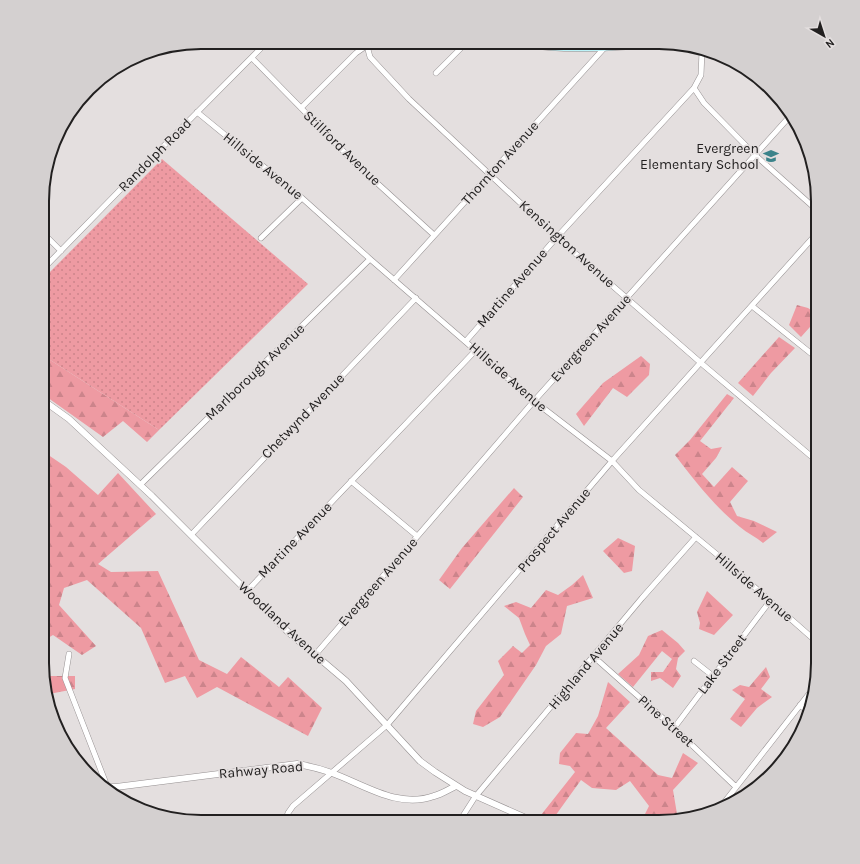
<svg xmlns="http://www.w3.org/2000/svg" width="860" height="864" font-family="Karla,sans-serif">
<defs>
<pattern id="forest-firs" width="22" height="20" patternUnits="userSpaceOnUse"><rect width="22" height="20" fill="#ee9aa2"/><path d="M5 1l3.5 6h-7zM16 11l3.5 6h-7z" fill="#cc848b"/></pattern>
<pattern id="park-dots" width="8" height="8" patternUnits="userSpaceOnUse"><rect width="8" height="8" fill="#ee9aa2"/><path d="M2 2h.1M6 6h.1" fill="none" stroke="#cc848b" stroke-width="1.8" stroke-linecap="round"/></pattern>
</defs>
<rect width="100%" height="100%" fill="#e4dfdf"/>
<path fill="url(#forest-firs)" d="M797 305 808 308 818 315V318L801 337 789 325Z
M779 337 795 348 771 373 753 396 738 383Z
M44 356 159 430 147 442 123 421 103 437 44 395Z
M641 356 650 364 649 375 627 397 613 388 584 426 576 414 603 383Z
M727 394 734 398 700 441 711 449 722 447 716 458 702 474 714 487 732 467 748 481 730 502 737 516 754 521 777 532 763 543C756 537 747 533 740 527 715 507 694 480 675 455L690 440Z
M44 452 66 467 98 495 118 473 156 514 98 564 111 572 158 571 199 660 227 674 241 657 279 687 288 677 322 708 308 736 217 687 197 698 185 676 165 683 141 628 87 580 64 588 59 605 96 646 82 655 53 635 43 641Z
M514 488 523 497 450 589 439 580 462 548Z
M618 538 635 546 632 571 624 573 603 551Z
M583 575 593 598 567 606 561 634 546 646 536 665 500 717 483 727 473 724 476 711 504 675 498 661 513 646 522 653 530 645 525 634 519 618 504 606 516 602 531 608 546 590 558 595 572 585Z
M707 591 733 615 714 635 699 629 700 623 697 612Z
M662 630 678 643 685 651 678 658 676 669 681 676 673 688 660 678 651 681V672H663L672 659 662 651 633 687 618 674 639 655 648 636Z
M766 667 770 677 761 689 772 697 757 708 741 727 730 719 745 699 732 690 740 685 749 687Z
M42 668 44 676H75V689L49 694 47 697Z
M608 682 630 702 606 728 658 775 672 778 683 753 698 763 673 790 677 814 671 821 641 822 649 806 630 781 616 790 592 788 581 780 553 819 541 815 575 772 570 766 559 764 560 753 576 733 588 734 598 716Z"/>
<path fill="url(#park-dots)" d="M162 159 308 284 159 430 44 356V278Z"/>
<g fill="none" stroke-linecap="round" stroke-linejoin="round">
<g stroke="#959091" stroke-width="6">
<path id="minor" d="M366 42 370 57 409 99 560 240 701 363 818 462
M252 58 355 163 434 235
M436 73 466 43
M694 88 704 103 755 155 818 211
M301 108 356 53 366 46
M197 112 302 198 370 259 534 401 612 461 639 490 726 562 818 643
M45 235 61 251
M261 238 302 198
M44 268 119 191 267 42
M394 280 606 46
M752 306 818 359
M466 341 557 237 694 88 701 75 702 51
M351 481 417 536
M140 485 370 259
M191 535 416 298
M247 591 476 350
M69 654 65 678 107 786
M315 655 534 401 791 115
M594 657 674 728 736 787
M694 661 713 676
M800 705 806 710
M674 728 770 601
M719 809 812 690
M285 822 288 813 293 806 387 725 612 461 818 232
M459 822 475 797 642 598 696 537"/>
</g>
<g stroke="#959091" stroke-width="7">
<path id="tertiary" d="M44 401 69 419 152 496 287 631 346 681 420 761 435 772 465 791 535 822
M105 786 116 787 297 764C309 766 321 769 332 773 365 785 398 809 434 796 442 794 449 789 456 786"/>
</g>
<g stroke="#959091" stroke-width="8">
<path id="secondary" d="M520 43C570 52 624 46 674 43"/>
</g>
<use href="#minor" stroke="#fff" stroke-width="5"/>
<use href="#tertiary" stroke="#fff" stroke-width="6"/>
<use href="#secondary" stroke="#bcf3f8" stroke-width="7"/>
</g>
<defs>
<g id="school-bare" transform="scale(1.2)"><path d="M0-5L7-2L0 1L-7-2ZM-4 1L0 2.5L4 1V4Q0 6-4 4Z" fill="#3b838a" stroke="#e4dfdf" stroke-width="2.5" paint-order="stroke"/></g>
</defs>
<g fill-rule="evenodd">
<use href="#school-bare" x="771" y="156"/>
</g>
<g text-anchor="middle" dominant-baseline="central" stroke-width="3.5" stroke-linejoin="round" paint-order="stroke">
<g font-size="14" fill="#222020" stroke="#e4dfdf">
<text transform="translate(342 148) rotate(44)">Stillford Avenue</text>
<text transform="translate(155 155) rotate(-45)">Randolph Road</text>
<text transform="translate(500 163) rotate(-48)">Thornton Avenue</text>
<text transform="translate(263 166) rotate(39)">Hillside Avenue</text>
<text transform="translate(567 244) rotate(42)">Kensington Avenue</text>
<text transform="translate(512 288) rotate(-49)">Martine Avenue</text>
<text transform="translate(591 338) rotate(-48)">Evergreen Avenue</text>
<text transform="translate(255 372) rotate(-44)">Marlborough Avenue</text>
<text transform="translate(508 377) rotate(41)">Hillside Avenue</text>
<text transform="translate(303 416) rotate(-46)">Chetwynd Avenue</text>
<text transform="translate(554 530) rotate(-50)">Prospect Avenue</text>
<text transform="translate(295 540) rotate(-46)">Martine Avenue</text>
<text transform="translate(378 582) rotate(-49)">Evergreen Avenue</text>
<text transform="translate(754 587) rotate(41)">Hillside Avenue</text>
<text transform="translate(282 623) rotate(43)">Woodland Avenue</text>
<text transform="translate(722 664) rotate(-53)">Lake Street</text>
<text transform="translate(586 666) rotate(-50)">Highland Avenue</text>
<text transform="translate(666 721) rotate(42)">Pine Street</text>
<text transform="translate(261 770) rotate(-5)">Rahway Road</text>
</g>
<g font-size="14" fill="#222020" stroke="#e4dfdf" text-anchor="end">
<text x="759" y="148">Evergreen<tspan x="759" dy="16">Elementary School</tspan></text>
</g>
</g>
<path d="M0 0H860V864H0ZM201 49H659A152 152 0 0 1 811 201V663A152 152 0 0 1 659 815H201A152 152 0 0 1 49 663V201A152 152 0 0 1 201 49Z" fill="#d4d0d0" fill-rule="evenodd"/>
<path fill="none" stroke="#222020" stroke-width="2" d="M201 49H659A152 152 0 0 1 811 201V663A152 152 0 0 1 659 815H201A152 152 0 0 1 49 663V201A152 152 0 0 1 201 49Z"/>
<g transform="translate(824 36) rotate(141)" stroke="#e4dfdf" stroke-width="3" paint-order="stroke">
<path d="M0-3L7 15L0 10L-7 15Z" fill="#222020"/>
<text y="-6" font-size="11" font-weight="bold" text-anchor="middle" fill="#222020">N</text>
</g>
</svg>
